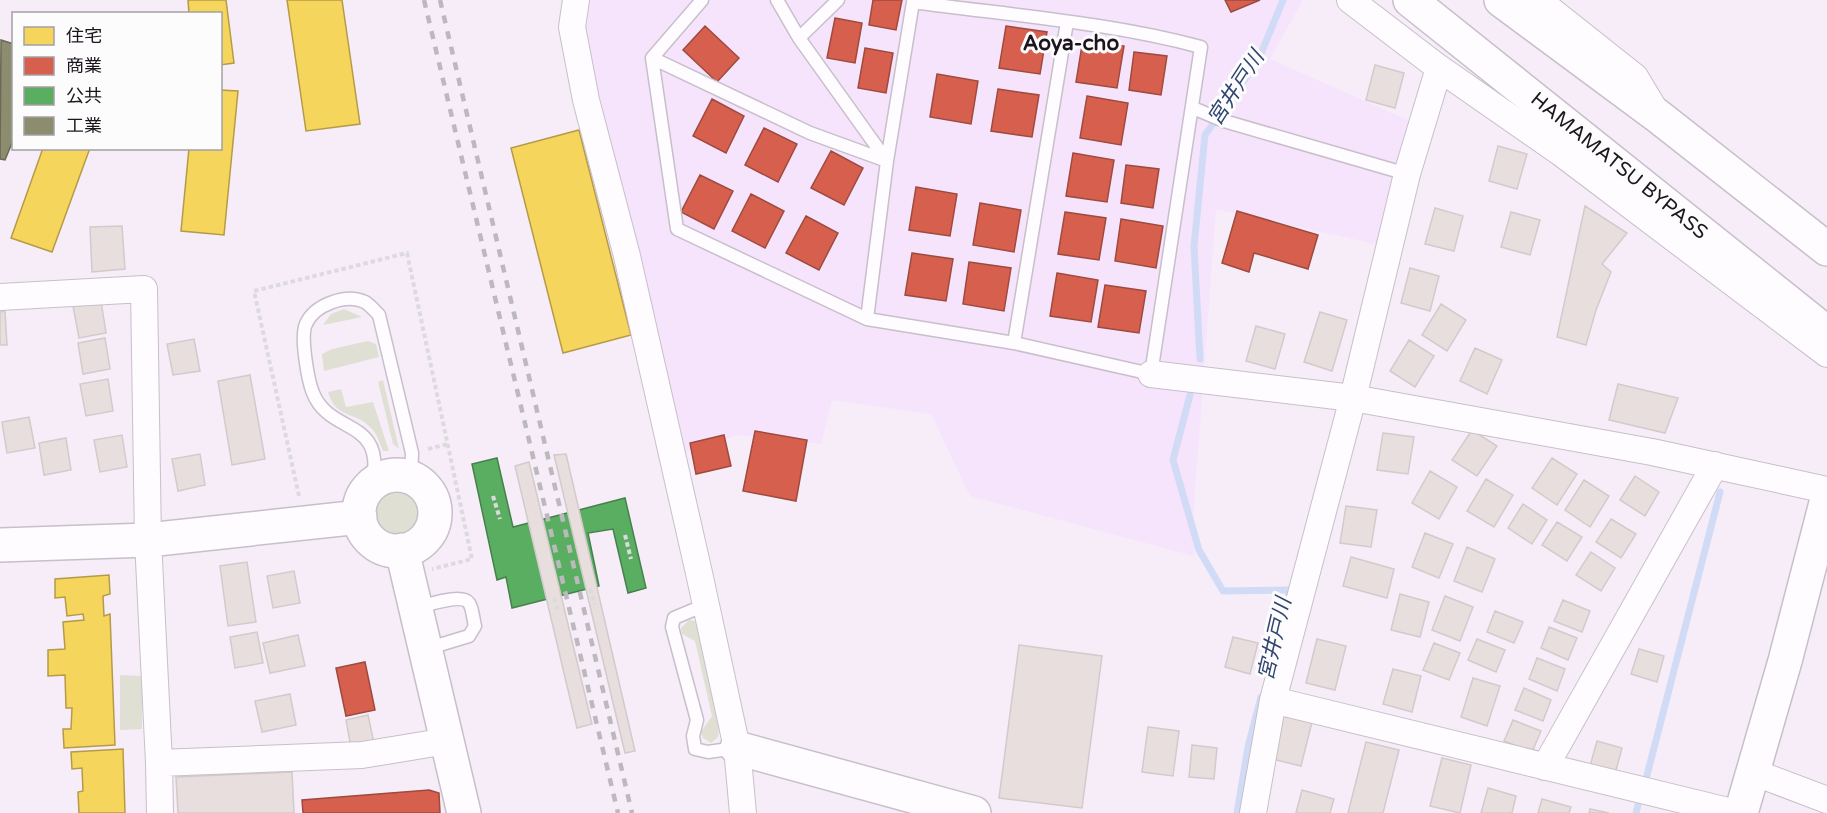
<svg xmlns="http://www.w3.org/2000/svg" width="1827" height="813" font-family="'Varela Round','Noto Sans JP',sans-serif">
<rect width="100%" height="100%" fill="#f6edf9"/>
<path fill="#f6e4fc" d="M588 0H1303L1270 59 1412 122 1380 245 1216 209 1194 505V556L970 496 931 414 832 400 821 444 738 435 685 452 659 360 585 29Z"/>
<path fill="#dfdfd4" d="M344 309 362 317 323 325 331 314Z
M368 341 376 344 379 357 324 371 322 354 332 349Z
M383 380 399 449 393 444 378 382Z
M341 389 346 407 373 402 389 451H383C380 444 377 434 372 429 357 411 336 420 328 392Z
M376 513a22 22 0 1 1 44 0a22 22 0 1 1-44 0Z
M689 620 695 621 699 628 719 728 718 737 711 743 703 738 701 732 712 716 695 641 682 634 681 628Z
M120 675 142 676V729L120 730Z"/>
<path fill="#f6d55c" stroke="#b59b49" stroke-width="1.5" d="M188 0H226L234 63 220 65V14H189Z
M287 0H342L360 124 306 131Z
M220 90 238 91 224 235 181 231 189 148H220Z
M579 130 631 335 563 353 511 148Z
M43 148H90L52 252 11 238Z
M109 575 110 594 103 596 104 616 110 614 115 745 64 748 63 729H71L72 708H66L65 675 48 676V650L65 649 63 622 84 620 83 614 67 616 65 597 55 598V579Z
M123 749 125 813H79L78 792 83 791 82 768 72 769 71 752Z"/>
<path fill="#d6604d" stroke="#9e4a3f" stroke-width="1.5" d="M873 0H902L896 30 869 25Z
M1225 0H1260L1231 12Z
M835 18 862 23 855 63 827 58Z
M705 26 739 58 717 82 683 50Z
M1006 26 1047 32 1040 74 999 68Z
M1083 39 1124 46 1117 88 1076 82Z
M865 48 893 53 886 93 858 88Z
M1134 52 1167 56 1161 95 1129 90Z
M937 74 978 81 971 124 930 117Z
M998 89 1039 95 1032 137 991 131Z
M1087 96 1128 103 1121 145 1080 138Z
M712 99 744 116 726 153 693 136Z
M764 128 797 144 778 182 745 165Z
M831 151 863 168 844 205 811 188Z
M1073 153 1114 160 1107 202 1066 196Z
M1126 165 1159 169 1153 208 1121 203Z
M700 175 733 191 714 229 681 212Z
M916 187 957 194 950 236 909 230Z
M751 194 784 211 765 248 732 231Z
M980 203 1021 210 1014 252 973 245Z
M1237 211 1318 235 1308 269 1254 253 1249 272 1222 263Z
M1065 212 1106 218 1099 260 1058 254Z
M806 216 838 233 819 270 786 253Z
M1121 219 1163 226 1156 268 1115 261Z
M912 253 953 259 946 301 905 295Z
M969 262 1011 268 1004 311 963 304Z
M1057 273 1098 280 1091 322 1050 316Z
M1105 285 1146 291 1139 333 1098 327Z
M755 431 807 440 796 501 743 491Z
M724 435 731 466 696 474 690 443Z
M365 662 375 710 346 716 336 668Z
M429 790 439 793 440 813H303L302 800Z"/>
<path fill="#5aae61" stroke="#47804d" stroke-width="1.5" d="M497 458 513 527 625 498 646 588 628 593 613 529 588 533 599 586 512 608 506 577 497 580 472 464Z"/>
<path fill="#8c8c6e" stroke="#6a6856" stroke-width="1.5" d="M1 40 14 44V138L5 160 0 159Z"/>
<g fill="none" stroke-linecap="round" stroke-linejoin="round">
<path stroke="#d2dbf5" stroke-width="7" d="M1200 359 1194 246 1205 135 1258 61 1283 0
M1190 395 1173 460 1199 550 1223 591 1290 590 1288 597
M1646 779 1720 492
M1237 813 1248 747 1261 697
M1636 813 1638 805"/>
</g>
<path fill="#e8dede" stroke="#d2cacb" stroke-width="1.5" d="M1375 65 1404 73 1395 108 1366 100Z
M1498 146 1527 154 1517 189 1489 181Z
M1585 206 1627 233 1602 264 1611 272 1596 310 1586 345 1557 337Z
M1435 208 1463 216 1454 251 1425 244Z
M1511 212 1540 220 1530 255 1501 247Z
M122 226 125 269 92 272 90 227Z
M1410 268 1439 276 1430 311 1401 303Z
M101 301 106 333 79 338 73 306Z
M1441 304 1466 320 1447 351 1422 335Z
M5 311 7 345H0V312Z
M1320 312 1347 320 1332 371 1304 362Z
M1256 326 1285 334 1275 369 1246 361Z
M105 338 110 369 83 374 78 343Z
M194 339 200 371 173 375 167 344Z
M1409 340 1434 356 1415 387 1390 371Z
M1475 348 1502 360 1487 394 1460 381Z
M250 375 265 459 232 465 218 381Z
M108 379 113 411 86 416 80 384Z
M1618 384 1678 398 1665 433 1609 420Z
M29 417 35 448 7 453 2 422Z
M1472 430 1497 446 1477 476 1452 460Z
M1383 433 1414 437 1408 474 1377 470Z
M122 435 127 467 100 472 94 440Z
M66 438 71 470 44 475 39 443Z
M200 454 205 485 178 491 172 459Z
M566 454 635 751 625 753 554 455Z
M1552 458 1577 474 1557 505 1532 488Z
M529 462 592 724 577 728 515 466Z
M1430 471 1457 487 1439 519 1412 503Z
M1635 476 1659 492 1645 516 1620 500Z
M1486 479 1513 495 1494 527 1467 511Z
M1584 480 1609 496 1590 527 1565 510Z
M1523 504 1547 520 1532 544 1508 528Z
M1346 506 1377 510 1371 547 1340 543Z
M1611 519 1636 534 1621 558 1596 542Z
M1557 522 1582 537 1567 561 1542 545Z
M1425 533 1453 544 1439 578 1412 567Z
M1467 547 1495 559 1482 592 1454 581Z
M1591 552 1615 568 1601 591 1576 575Z
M1351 557 1394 569 1387 598 1343 586Z
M247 562 256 622 228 626 220 566Z
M294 571 300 603 273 608 267 576Z
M1400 594 1429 602 1420 637 1391 630Z
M1445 596 1473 607 1460 641 1432 630Z
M1563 600 1590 611 1582 632 1554 621Z
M1495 611 1523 622 1514 643 1487 632Z
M1549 627 1577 638 1568 660 1541 648Z
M257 632 263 663 235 668 230 637Z
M298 635 305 666 270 673 263 643Z
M1233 637 1258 643 1250 674 1225 667Z
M1317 639 1346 646 1335 690 1306 683Z
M1477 639 1505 650 1496 672 1468 660Z
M1434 643 1460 653 1449 680 1423 670Z
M1019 645 1102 656 1082 808 999 798Z
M1639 649 1664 656 1657 682 1631 674Z
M1537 658 1565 669 1557 691 1529 679Z
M1393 669 1421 676 1412 712 1383 704Z
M1473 678 1500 686 1487 726 1461 717Z
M1524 688 1551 700 1543 721 1515 710Z
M290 694 296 725 262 732 255 701Z
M368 715 375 748 352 753 346 720Z
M1283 715 1312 722 1301 766 1272 759Z
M1513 720 1541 731 1532 752 1504 741Z
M1148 727 1179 731 1173 776 1142 772Z
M1597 741 1622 748 1615 774 1590 766Z
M1366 742 1399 750 1383 813H1348Z
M1192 745 1217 748 1214 779 1189 777Z
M1442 758 1471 765 1460 813 1430 806Z
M292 772 294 813H178L176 777Z
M1488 788 1516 796 1512 813H1481Z
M1302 790 1334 799 1330 813H1296Z
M1542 799 1571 807 1569 813H1538Z
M1590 809 1609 813H1589Z"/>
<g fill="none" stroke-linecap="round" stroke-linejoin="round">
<g stroke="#c7bfca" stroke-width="15">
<path id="lane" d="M702 0 652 58 810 133 887 161
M777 0 799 38 887 161
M913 2C1008 15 1108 22 1201 47L1151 374 1014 343 867 319 887 161Z
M799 38 838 0
M652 58 677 229 867 319
M1193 108 1224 121 1407 174
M1014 343 1067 22
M372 485C387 417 330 436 313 393 308 381 300 336 306 324 314 305 346 293 365 302 370 305 375 311 379 315L412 453 411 478
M705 605 674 618 672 627 697 720 693 736 695 749 708 752 736 748
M417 607C428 605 462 593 469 603 473 609 473 619 475 626L469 636 426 649"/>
</g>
<g stroke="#c7bfca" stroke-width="28">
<path id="street" d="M576 0 572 27 586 100 627 256 699 573 737 748 743 813
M1350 0 1439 68 1561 153 1827 354
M1538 0 1635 77 1653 107
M0 297 144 289 148 540 159 763 362 755 447 741
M1151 374 1353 398 1652 452 1827 490
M1273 700 1736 813
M159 763 160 813
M1545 767 1715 465
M1753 772 1827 800
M1253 813 1273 700 1353 398 1407 174 1439 68"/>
</g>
<g stroke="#c7bfca" stroke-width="36">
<path id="secondary" d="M359 513a38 38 0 1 1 76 0a38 38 0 1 1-76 0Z
M0 545 148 540 360 517
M402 550 464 813
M737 748 974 813
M1741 813 1785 661 1827 499"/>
</g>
<g stroke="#c7bfca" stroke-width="36">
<path id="highway" d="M1410 0 1827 333
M1501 0 1659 117 1827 249"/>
</g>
<path stroke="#dddade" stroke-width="4" stroke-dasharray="4.5 3" stroke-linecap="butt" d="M428 449 448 444
M299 496 254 291 407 253 472 559 432 569
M493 496 500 519
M625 535 631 559
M590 589 595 605
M554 598 558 611"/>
<use href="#lane" stroke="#fefcfe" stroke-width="12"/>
<use href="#street" stroke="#fefcfe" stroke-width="26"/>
<use href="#secondary" stroke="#fefcfe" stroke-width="33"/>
<use href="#highway" stroke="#fefcfe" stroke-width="33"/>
<path stroke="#bbb9bc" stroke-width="4.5" stroke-dasharray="8 8" stroke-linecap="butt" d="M424 0 618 813
M440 0 632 813"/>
</g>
<g text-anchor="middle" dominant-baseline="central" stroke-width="6" stroke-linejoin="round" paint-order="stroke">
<g font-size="20" fill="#1c151e" stroke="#fcfcfc">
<text transform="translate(1619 166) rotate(39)">HAMAMATSU BYPASS</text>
</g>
<g font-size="21" font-weight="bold" fill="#1c151e" stroke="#fcfcfc">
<text x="1071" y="43">Aoya-cho</text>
</g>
<g font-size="21" font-style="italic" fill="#314571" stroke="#fcfcfc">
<text transform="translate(1236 88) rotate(-57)">宮井戸川</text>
<text transform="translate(1275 639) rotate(-77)">宮井戸川</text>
</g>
</g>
<rect x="12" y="12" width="210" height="138" fill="#fcfcfc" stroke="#a2a0a3" stroke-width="1.5"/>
<rect x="24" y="27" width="30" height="18" fill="#f6d55c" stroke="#a2a0a3" stroke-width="1.5"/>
<text x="66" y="42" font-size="18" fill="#1c151e">住宅</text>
<rect x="24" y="57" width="30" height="18" fill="#d6604d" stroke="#a2a0a3" stroke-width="1.5"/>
<text x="66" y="72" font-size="18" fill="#1c151e">商業</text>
<rect x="24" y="87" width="30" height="18" fill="#5aae61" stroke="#a2a0a3" stroke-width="1.5"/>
<text x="66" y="102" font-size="18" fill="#1c151e">公共</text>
<rect x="24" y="117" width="30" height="18" fill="#8c8c6e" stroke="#a2a0a3" stroke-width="1.5"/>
<text x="66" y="132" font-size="18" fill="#1c151e">工業</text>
</svg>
